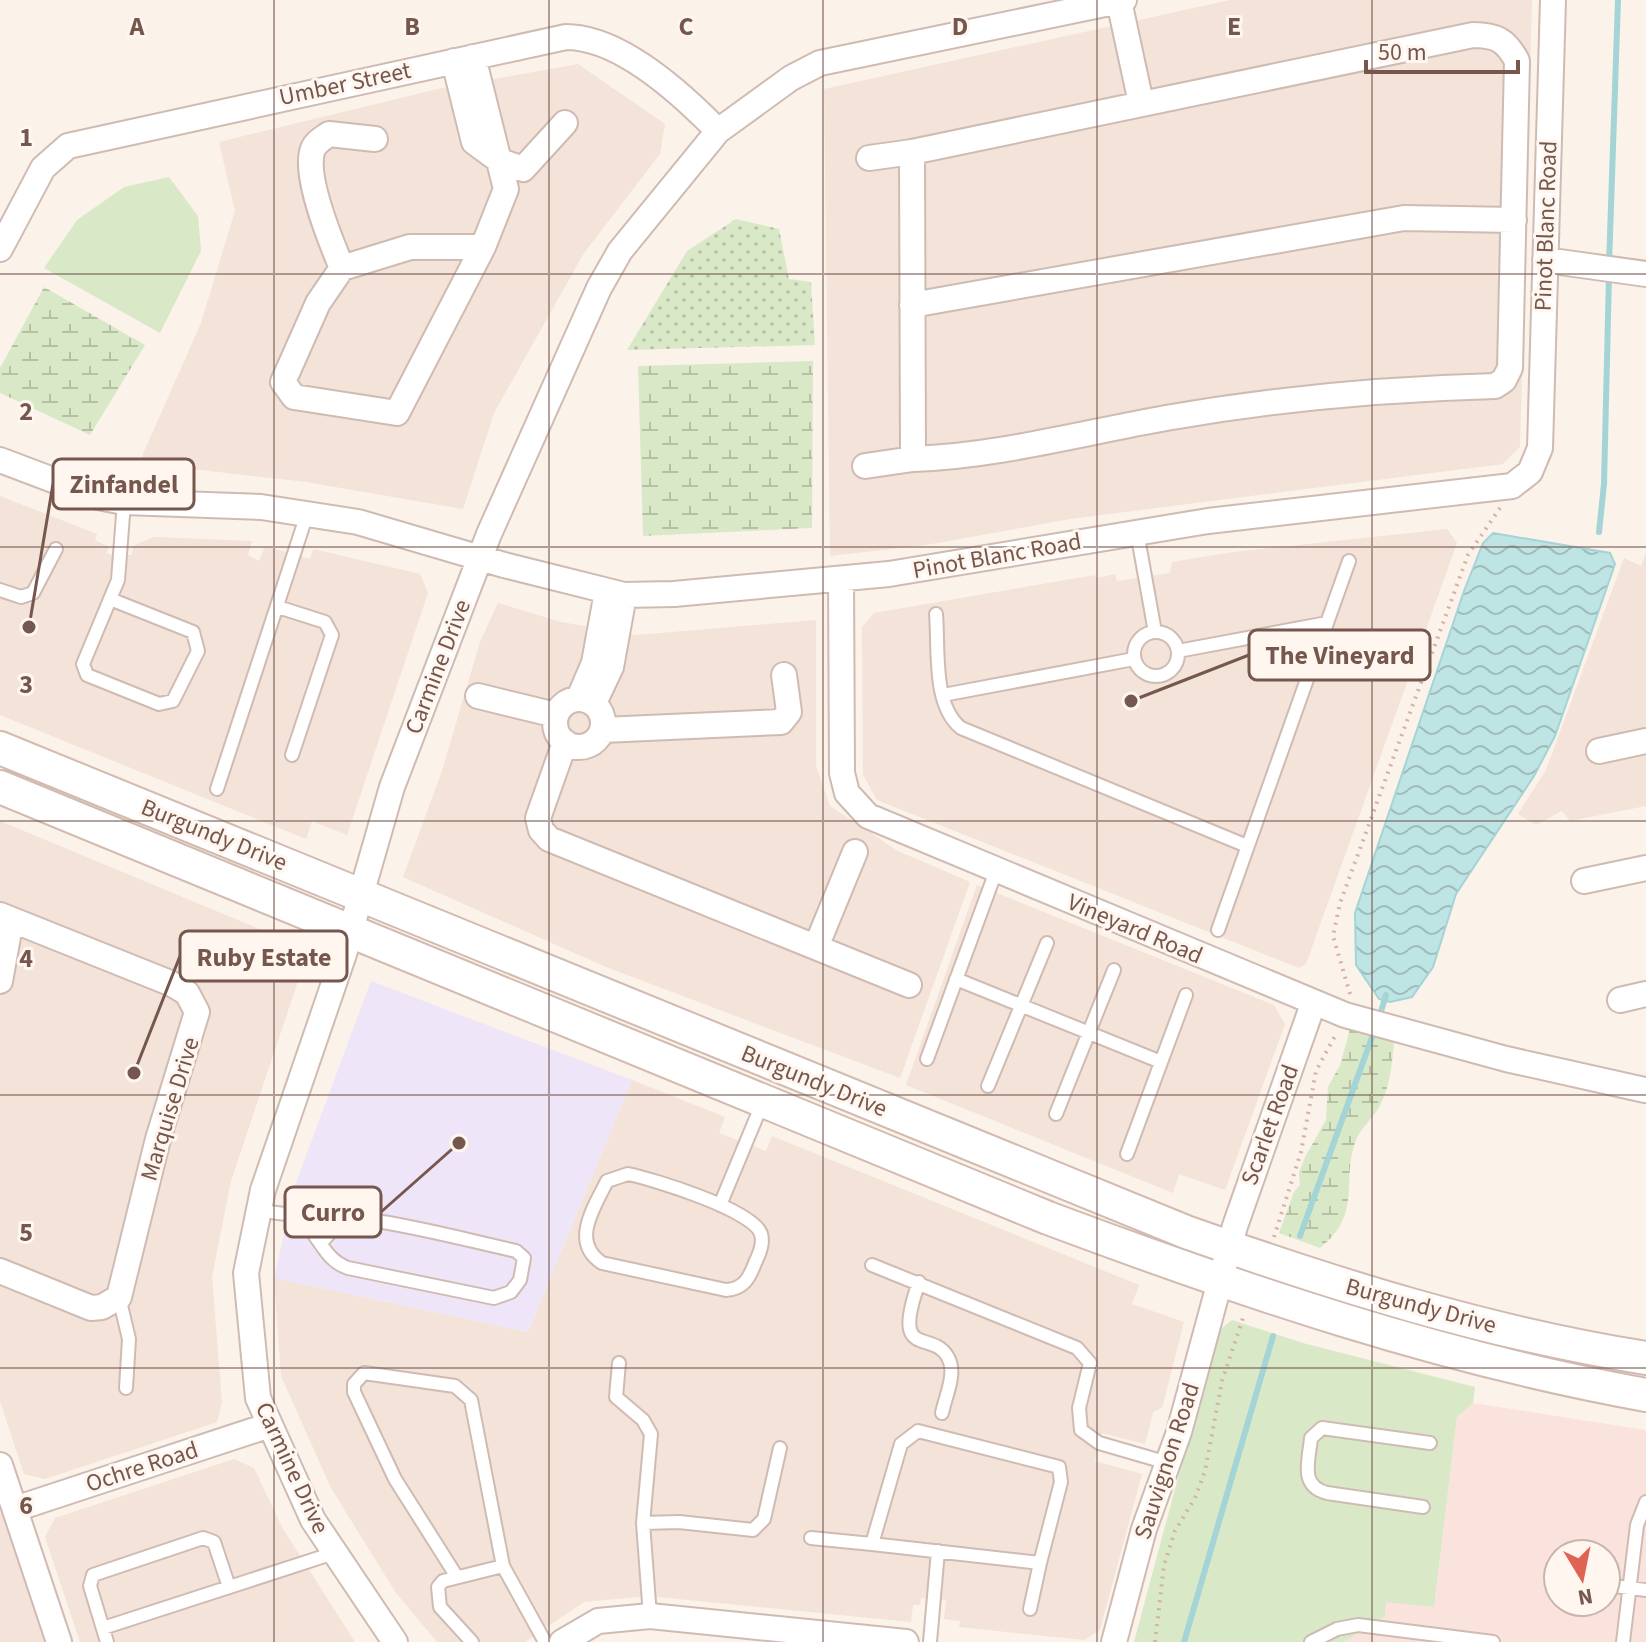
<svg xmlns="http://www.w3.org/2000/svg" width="1646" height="1642" font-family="'Source Sans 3',sans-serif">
<defs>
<pattern id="grass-dots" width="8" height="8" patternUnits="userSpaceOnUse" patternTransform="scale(2)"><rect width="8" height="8" fill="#d9e9c8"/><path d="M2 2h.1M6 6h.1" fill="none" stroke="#b5c0a5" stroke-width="1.8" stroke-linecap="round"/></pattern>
<pattern id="wetland-marsh" width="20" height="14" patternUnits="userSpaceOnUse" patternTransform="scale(2)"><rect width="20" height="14" fill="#d9e9c8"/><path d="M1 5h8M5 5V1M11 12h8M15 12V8" fill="none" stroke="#b5c0a5"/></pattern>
<pattern id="water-waves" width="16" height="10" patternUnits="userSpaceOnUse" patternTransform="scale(2)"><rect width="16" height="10" fill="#bee4e4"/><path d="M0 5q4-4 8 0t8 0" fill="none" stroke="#9fbcbb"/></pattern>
</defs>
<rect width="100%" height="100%" fill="#fbf2e9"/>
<path fill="#f3e3d8" d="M1230 0H1532L1520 447 1503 464 1070 519 926 545 830 556 824 89Z
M578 64 665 124 660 154 584 253 494 413 463 509 306 482 139 463 201 323 235 211 219 142 438 89Z
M0 496 97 534 95 540 109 547 106 553 111 555H132L133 546 154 537 252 541 248 555 259 561 265 546 310 559 313 549 420 574 428 593 347 835 312 821 306 839 0 715Z
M1447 529 1457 543 1306 964 1299 968 877 800 863 775 862 627 874 613 1095 575 1096 578 1115 574 1117 581 1170 573 1172 562 1233 552Z
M1646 552V806L1570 821 1562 811 1536 825 1518 814 1546 770 1624 558 1641 566Z
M498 603 561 622 637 635 816 620V766L830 806 898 851 970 882 900 1078 606 967 403 877 442 771 480 642Z
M0 821 274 935 267 954 303 966 231 1181 212 1277 222 1403 217 1422 45 1479 24 1474 0 1401Z
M977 885 1274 1005 1285 1024 1225 1190 1179 1174 1173 1193 906 1085Z
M632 1080 725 1117 719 1133 766 1151 772 1136 1139 1285 1132 1304 1184 1322 1162 1408 1153 1412 1145 1444 1102 1433 1095 1461 1142 1474 1100 1630 1084 1640 959 1627 960 1621 944 1619 946 1600 921 1598 920 1605H913L911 1622 648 1596 584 1602 525 1642H437L396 1593 331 1488 281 1376 274 1278 528 1332Z
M0 1459 59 1642H0Z
M234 1459 254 1468 283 1529 355 1642H80L45 1537 55 1518Z"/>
<path fill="#fbe3dd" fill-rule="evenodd" d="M1473 1403 1646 1430V1642H1344L1384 1616 1386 1601 1434 1607 1457 1417ZM1558 1554H1606V1602H1558Z"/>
<path fill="#efe5f8" d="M371 981 632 1080 528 1332 274 1278 295 1185Z"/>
<path fill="url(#grass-dots)" d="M736 219 779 229 789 279 811 282 815 345 627 350 687 251Z"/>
<path fill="url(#wetland-marsh)" d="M44 287 145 345 90 435 0 393V368Z
M813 361 812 528 643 536 638 366Z
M1350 1029 1394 1042C1392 1065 1390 1089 1378 1109 1371 1120 1361 1128 1356 1140 1340 1182 1364 1213 1320 1248L1279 1233 1294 1192 1300 1185 1299 1172 1305 1157 1326 1120 1328 1087 1340 1065Z"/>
<path fill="#d9e9c8" d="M169 177 198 216 201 251 160 333 44 268 77 220 124 187Z
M1232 1320 1303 1343 1475 1387 1473 1403 1457 1417 1434 1607 1386 1602 1385 1616 1344 1642H1134L1217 1332Z"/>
<path fill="url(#water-waves)" stroke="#a5d4d6" stroke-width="2" d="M1493 533 1610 553 1615 564 1555 736 1534 776 1456 894 1433 967 1412 997 1390 1002 1379 999 1356 965 1355 913 1464 591 1483 543Z"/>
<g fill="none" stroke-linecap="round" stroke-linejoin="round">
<path stroke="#a5d4d6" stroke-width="6" d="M1609 265 1618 0
M1599 532 1604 484 1609 276
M1379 1018 1386 995
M1300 1236 1375 1029
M1184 1642 1273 1336"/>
<g stroke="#cfbbb2" stroke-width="16">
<path id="service" d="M1137 532 1155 632
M0 590 21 597 33 593 56 549
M110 599 193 632 198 651 173 701 159 704 87 675 83 664 118 580 124 502
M278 607 325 622 332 635 292 755
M936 614C939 648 932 705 961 728L1247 846
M1134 654a22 22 0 1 1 44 0a22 22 0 1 1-44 0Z
M1178 651 1327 623
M943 695 1134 659
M217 789 307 514
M1218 930 1349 561
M956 979 1161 1062
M927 1059 996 871
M988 1086 1047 943
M1056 1114 1114 970
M1127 1154 1186 995
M628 1174C652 1179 754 1210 761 1234 764 1244 759 1254 755 1263 749 1279 743 1289 726 1290L602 1263C570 1242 594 1208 607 1181Z
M720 1205 762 1104
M259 1210C296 1218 332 1215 370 1220 419 1227 467 1240 516 1251L524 1258 520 1280 511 1292 494 1298 348 1268C322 1259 320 1233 298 1218
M321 1243 343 1218
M872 1265 1077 1348 1090 1363 1079 1408 1081 1430 1099 1443 1168 1463
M919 1282C889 1366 937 1325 950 1362 955 1377 945 1398 942 1413
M119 1297 129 1339 126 1388
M619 1363 616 1397 643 1420 651 1434 643 1523 650 1616
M918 1431 1059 1467 1061 1482 1040 1563 872 1544 901 1444Z
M1423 1507 1327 1493C1299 1486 1309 1461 1311 1438L1322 1428 1430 1443
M643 1523 679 1522 753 1530 764 1519 780 1448
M811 1538 872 1544
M457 1577 395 1479 354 1392V1384L364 1373 455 1386 471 1400 503 1566 545 1642
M1606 1585 1646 1590
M1030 1609 1040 1563
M103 1628 334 1553
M107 1642 90 1586 93 1575 203 1538 214 1542 229 1587
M472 1642 440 1607 438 1587 443 1581 503 1566
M930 1642 938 1551
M1311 1642 1337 1629 1358 1625 1493 1642
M1623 1642 1637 1525 1646 1502"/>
</g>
<g stroke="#cfbbb2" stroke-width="28">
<path id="minor" d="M1119 1 1141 103
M1473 35C1496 35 1506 40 1517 61L1510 368 1504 380 1495 386C1385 389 1274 399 1166 418 1082 433 998 456 913 459L912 152Z
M473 57 506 189 483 247 397 413 294 397 283 382 318 303 342 268 410 247H483
M454 61 474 142 500 161 523 169 565 123
M869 158 912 152
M0 249 43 168 68 146 566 37C620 37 681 93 718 131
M1545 260 1646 274
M342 268C331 242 305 179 312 152 314 143 322 139 329 134L375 139
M912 305 1404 218 1514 220
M0 460 98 497 124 502 261 507 358 522 504 565 624 595 674 594 889 574 1208 521 1512 486 1530 472 1540 448 1553 0
M865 466 913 459
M841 579 842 773 847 793 868 816 1345 1015 1506 1059 1645 1090
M478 696 556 715
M579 698 594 663 607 592
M555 723a24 24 0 1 1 48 0a24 24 0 1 1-48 0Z
M594 703 611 667 624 595
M603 730 781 722 789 712 784 675
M565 742 538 818 541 830 549 839 909 985
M1599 751 1646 741
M1584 881 1646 868
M0 915 170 983 187 993 197 1012 158 1139 119 1297 102 1307 91 1308 0 1271
M816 947 855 852
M0 981 11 920
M1620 1000 1646 994
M0 1465 59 1642
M15 1509 270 1425
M395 1642 313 1520 258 1398 246 1273 263 1190 344 954 392 787 489 534 599 288 620 251 718 131 791 78 820 63 1124 0
M562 1642 598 1621 650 1616 906 1642
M1114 1642 1144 1529 1179 1432 1235 1226 1313 1004"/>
</g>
<g stroke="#d2bab0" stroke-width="36">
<path id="secondary" d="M0 748 1186 1232C1336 1285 1488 1333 1646 1358
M0 787 1048 1218C1243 1291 1441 1358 1646 1395"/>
</g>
<path stroke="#d5b1a5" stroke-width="4" stroke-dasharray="2 6" stroke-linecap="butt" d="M1350 994 1333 936 1340 903 1468 555 1500 508
M1274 1237 1301 1152 1316 1071 1336 1034
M1155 1642 1164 1565 1175 1531 1196 1496 1205 1471 1222 1381 1243 1318"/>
<use href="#service" stroke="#fff" stroke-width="12"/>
<use href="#minor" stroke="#fff" stroke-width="24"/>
<use href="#secondary" stroke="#fff" stroke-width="32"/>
</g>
<path fill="none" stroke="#75574e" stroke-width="2" stroke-opacity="0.55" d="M274 0V1642M549 0V1642M823 0V1642M1097 0V1642M1372 0V1642M0 274H1646M0 547H1646M0 821H1646M0 1095H1646M0 1368H1646"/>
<g text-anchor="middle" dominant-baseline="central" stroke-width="6" stroke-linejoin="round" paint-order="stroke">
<g font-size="24" fill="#75574e" stroke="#fef6ef">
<text transform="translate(345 84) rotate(-12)">Umber Street</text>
<text transform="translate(1546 226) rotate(-88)">Pinot Blanc Road</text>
<text transform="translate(997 556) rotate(-10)">Pinot Blanc Road</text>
<text transform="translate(438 667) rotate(-69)">Carmine Drive</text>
<text transform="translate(214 835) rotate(22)">Burgundy Drive</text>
<text transform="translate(1135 929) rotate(23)">Vineyard Road</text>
<text transform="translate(814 1081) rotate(22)">Burgundy Drive</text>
<text transform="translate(170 1109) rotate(-73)">Marquise Drive</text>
<text transform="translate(1270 1125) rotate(-70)">Scarlet Road</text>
<text transform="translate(1421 1306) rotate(15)">Burgundy Drive</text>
<text transform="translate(1167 1461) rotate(-72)">Sauvignon Road</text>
<text transform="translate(142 1467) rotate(-18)">Ochre Road</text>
<text transform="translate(292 1468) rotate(65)">Carmine Drive</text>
</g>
</g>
<g font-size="26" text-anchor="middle" font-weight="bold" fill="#75574e" stroke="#fef6ef" stroke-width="6" stroke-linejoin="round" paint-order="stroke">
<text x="137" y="35">A</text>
<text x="412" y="35">B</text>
<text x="686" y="35">C</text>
<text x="960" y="35">D</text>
<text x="1234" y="35">E</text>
<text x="26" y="146">1</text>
<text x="26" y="420">2</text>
<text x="26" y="693">3</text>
<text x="26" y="967">4</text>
<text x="26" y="1241">5</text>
<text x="26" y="1514">6</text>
</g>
<path fill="none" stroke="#75574e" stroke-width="3" d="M29 627L53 484M1131 701L1249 655M134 1073L180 956M459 1143L381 1212"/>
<g fill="#75574e" stroke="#fef6ef" stroke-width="3">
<circle cx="29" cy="627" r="8"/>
<circle cx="1131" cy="701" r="8"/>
<circle cx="134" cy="1073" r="8"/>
<circle cx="459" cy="1143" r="8"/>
</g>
<g fill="#fef6ef" stroke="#75574e" stroke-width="3">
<rect x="53" y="459" width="141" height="50" rx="8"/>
<rect x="1249" y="630" width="181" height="50" rx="8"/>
<rect x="180" y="931" width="167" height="50" rx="8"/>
<rect x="285" y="1187" width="96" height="50" rx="8"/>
</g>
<g font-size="26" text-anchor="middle" font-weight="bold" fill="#75574e">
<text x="124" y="493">Zinfandel</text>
<text x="1340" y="664">The Vineyard</text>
<text x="264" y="966">Ruby Estate</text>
<text x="333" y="1221">Curro</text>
</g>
<g transform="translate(1582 1578) rotate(170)"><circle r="38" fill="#fef6ef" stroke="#c7b6af" stroke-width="2"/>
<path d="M0-6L14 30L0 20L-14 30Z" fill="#de6355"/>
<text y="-12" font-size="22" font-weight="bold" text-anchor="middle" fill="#75574e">N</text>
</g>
<path d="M1366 60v12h152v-12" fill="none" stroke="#75574e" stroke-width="4"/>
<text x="1378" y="60" font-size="24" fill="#75574e" stroke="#fef6ef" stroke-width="6" paint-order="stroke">50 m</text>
</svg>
